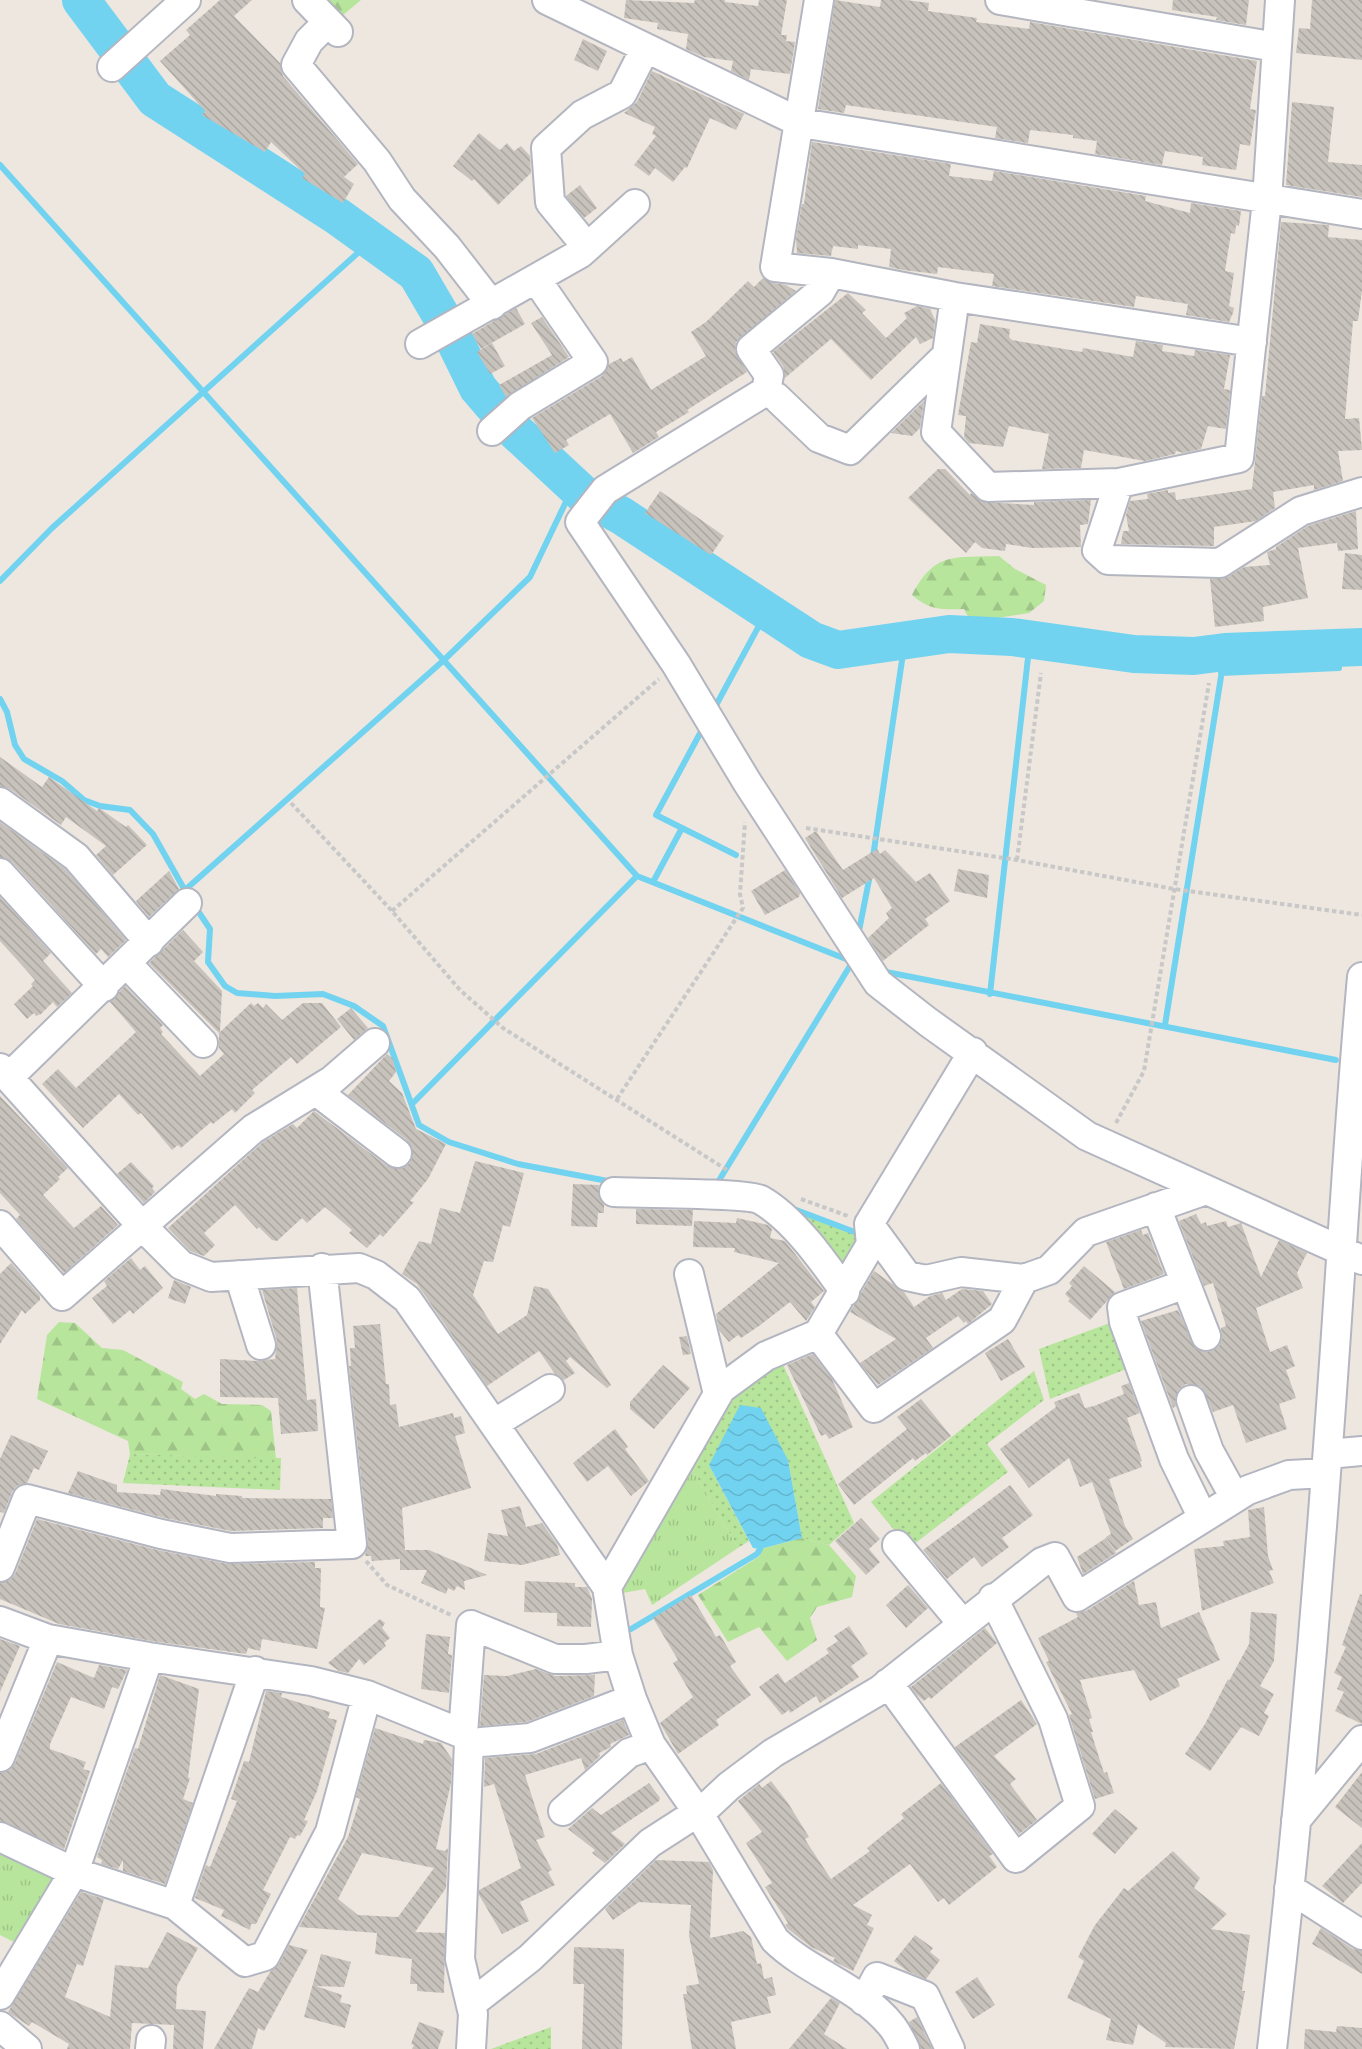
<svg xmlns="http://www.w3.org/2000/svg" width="1362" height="2049" font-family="'Open Sans',sans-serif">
<defs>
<pattern id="grass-dots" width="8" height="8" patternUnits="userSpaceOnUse" patternTransform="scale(1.5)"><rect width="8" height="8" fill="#b7e59c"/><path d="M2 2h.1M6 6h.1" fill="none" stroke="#9ec587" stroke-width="1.8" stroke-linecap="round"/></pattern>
<pattern id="forest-firs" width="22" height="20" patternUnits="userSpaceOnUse" patternTransform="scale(1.5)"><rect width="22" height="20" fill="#b7e59c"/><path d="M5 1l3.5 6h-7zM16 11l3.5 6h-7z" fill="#9ec587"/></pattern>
<pattern id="park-tufts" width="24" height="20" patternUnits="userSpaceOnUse" patternTransform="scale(1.5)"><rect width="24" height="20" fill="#b7e59c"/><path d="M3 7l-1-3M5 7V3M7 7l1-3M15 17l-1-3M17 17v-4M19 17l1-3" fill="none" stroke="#9ec587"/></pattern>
<pattern id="water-waves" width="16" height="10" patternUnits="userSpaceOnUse" patternTransform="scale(1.5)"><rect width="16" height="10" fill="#72d3f0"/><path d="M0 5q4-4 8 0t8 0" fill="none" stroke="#63b5ce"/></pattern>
<pattern id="building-back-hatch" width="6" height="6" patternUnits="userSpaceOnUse" patternTransform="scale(1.5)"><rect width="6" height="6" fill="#c7c2bb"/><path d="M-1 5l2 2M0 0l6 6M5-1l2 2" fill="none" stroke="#aba7a1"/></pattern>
</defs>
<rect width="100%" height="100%" fill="#eee7df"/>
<path fill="url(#grass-dots)" d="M768 1197 863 1233 842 1279Z
M1118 1320 1139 1364 1050 1399 1039 1349Z
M781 1360 854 1523 829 1545 802 1538 788 1460 709 1465 749 1541 738 1548 689 1464 729 1392Z
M1034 1371 1044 1400 987 1444 1008 1472 909 1548 871 1502Z
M130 1454 281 1458 280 1490 123 1483Z
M551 2027V2049H491L499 2046Z"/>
<path fill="url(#forest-firs)" d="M312 0H361L342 16H326Z
M999 556 1015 569 1046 585 1044 601 1029 613 971 622 964 609C942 610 929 610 912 595 935 551 954 558 999 556Z
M59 1322 75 1323 102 1348 123 1350 183 1382 181 1389 195 1399 204 1394 222 1404 262 1405 271 1411 276 1459 130 1454 128 1441 37 1399 47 1335Z
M802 1538 829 1545 856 1576 852 1597 817 1607 810 1618 817 1640 787 1661 759 1627 728 1642 698 1595 760 1556V1549Z"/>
<path fill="url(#park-tufts)" d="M689 1464 738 1548 652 1605 645 1589 617 1594Z
M0 1848 60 1881 22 1946 0 1935Z"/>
<path fill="url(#water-waves)" d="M740 1405 761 1408 788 1460 802 1538 760 1549 753 1548 709 1465Z"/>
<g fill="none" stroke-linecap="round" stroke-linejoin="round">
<path stroke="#72d3f0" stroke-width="6" d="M0 165 637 876 851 961
M0 581 52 528 370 242
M1221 673 1339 668V647
M0 699 7 712 15 745 24 759 62 781 84 800 100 806 130 810 153 834 187 894
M714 709 767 611
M704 726 656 815 736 855
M873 857 905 640
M653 882 682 828
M185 890 444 660 530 577 574 485
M194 905 210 929 208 962 225 986 237 993 275 996 323 994 354 1006 383 1026 419 1125 449 1142 518 1164 613 1182
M858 936 870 875
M881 971 1336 1060
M990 994 1030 640
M1165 1025 1225 652
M412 1104 637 876
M715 1187 853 961
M791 1208 860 1234
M631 1629 757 1554 760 1549"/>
<path stroke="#72d3f0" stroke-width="38" d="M81 0 155 99 337 216 416 273 450 331 478 388 514 430 584 495 622 516 811 640 838 650 949 634 1012 637 1134 654 1194 656 1225 652 1362 647"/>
</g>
<path fill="url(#building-back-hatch)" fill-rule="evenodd" d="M220 0H252L234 16 280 63 283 76 358 164 344 177 354 184 343 203 302 178 305 174 271 142 265 152 202 115 205 111 160 61 190 35 186 30Z
M626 0 694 3 695 0H725V2L758 6 759 0H787L781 35H787L786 41 795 42 790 74 751 69 749 80 731 71 733 61 704 57 686 49 688 34 657 29 658 23 624 18Z
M835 0 880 7 881 0H906L929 3 928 11 977 18 976 22 1029 29 1030 22 1257 61 1250 109 1256 110 1250 146 1240 144 1236 170 1202 165 1203 157 1165 151 1162 165 1095 154 1097 141 1073 138V135L1030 130 1028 143 995 138 997 127 846 105 844 113 818 109Z
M1173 0H1249L1246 25 1216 20 1217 17 1172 10Z
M1312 0H1362V60L1296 53 1299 28 1310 29Z
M583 39 607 51 598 71 574 60Z
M652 71 744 114 736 130 710 118 687 168 685 167 673 182 655 168 649 176 634 165 656 136 652 134 655 127 624 113 637 102Z
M1292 102 1334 107 1328 162 1362 165V197L1286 185Z
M479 133 500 150 507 143 514 151 521 146 530 156 531 173 498 205 474 179 472 181 453 166Z
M812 142 951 164 949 176 992 181 994 171 1146 196 1145 201 1190 213 1191 203 1241 211 1239 226 1236 225 1235 234 1231 233 1225 271 1234 273 1229 306 1234 308 1233 313 1229 322 1186 315 1188 304 1136 296 1134 307 992 286 994 274 938 267 937 274 903 270 889 267 891 249 858 245V249L833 246 831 256 797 253 796 239 802 204H804Z
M580 185 597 208 584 218 566 196Z
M1281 222 1329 225 1328 237 1362 240V290L1358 321H1353L1345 419 1359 418 1362 450 1338 451 1343 481 1314 490V485L1273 492 1275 508 1256 521 1214 527V546L1121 544 1123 531H1129L1126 515 1130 501 1148 499 1147 494 1168 490V493L1175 492 1176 500 1252 489 1262 396H1265Z
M763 278 773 283 786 285 796 291 736 342 735 351 747 372 687 410 689 412 656 432 659 437 633 453 610 414 566 440 569 445 555 453 532 418 602 376 609 364 621 358 623 362 632 357 651 390 706 356 691 332 706 322 748 281 754 287Z
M848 293 866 310 862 313 886 338 907 318 904 313 917 306 930 309 935 320 933 338 920 344 916 337 871 380 831 339 785 378 783 366 773 352Z
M516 308 525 324 481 349 472 334Z
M542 317 569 357 506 397 499 385 552 355 531 323Z
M980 324 1010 329 1009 337 1012 340 1082 352 1083 348 1133 357 1136 341 1163 345 1162 351 1194 356 1195 350 1230 355 1224 389 1230 390 1226 429 1208 426 1201 449 1183 453 1176 451 1175 454 1145 461 1084 450 1081 468 1042 469 1049 434 1009 426 1003 447 969 443 964 437 966 416 958 415 971 342 977 343Z
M492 343 505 366 490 374 477 352Z
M924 401 920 428 912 436 891 433Z
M938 469H945L970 495 971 493 982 502 1034 505V502L1091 500 1088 524 1080 525 1081 547 1032 548 1006 544 1005 551 982 548 975 542 966 553 908 498Z
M660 491 724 536 711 555 645 513Z
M1356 511 1358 549 1338 551 1337 543 1298 548 1308 598 1263 607 1264 621 1215 627 1210 579 1228 577 1244 567 1270 565 1267 552 1276 549V547L1308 526Z
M1345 553 1362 555V590L1342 589Z
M0 757 42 787 49 777 97 811 99 808 126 827 128 825 147 845 113 875 96 855 106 846 66 817 61 825 10 789 0 786Z
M0 822 65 869 126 940 108 957 101 949 96 954 12 862 0 857Z
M816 831 843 870 877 849 880 854 885 850 916 882 930 873 950 901 925 919 929 925 883 961 868 938 889 918 886 913 892 908 874 878 842 898 805 838Z
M958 869 989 875 987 898 954 891Z
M785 870 800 893 799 897 765 915 751 891Z
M169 871 179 889 149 917 136 901Z
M0 897 51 953 43 961 72 993 57 1007 53 1002 41 1014 36 1016 34 1013 27 1019 14 1004 33 986 31 984 35 980 0 941Z
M183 930 203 952 194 961 222 991 220 1032 251 1003 254 1006 258 1003 263 1008 266 1004 282 1020 303 1003H322L341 1027 297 1064 291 1057 252 1090 255 1093 235 1113 232 1109 213 1124 211 1122 181 1148 178 1145 172 1150 141 1113 138 1115 119 1094 83 1128 42 1084 58 1069 76 1088 136 1032 110 1002 125 986 163 1025 160 1028 163 1032 161 1034 200 1076 224 1054 219 1048V1033L149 963Z
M351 1008 368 1028 354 1040 337 1019Z
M387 1054 393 1059 396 1072 389 1081 402 1093 416 1129 446 1144 428 1179 410 1201 414 1202 383 1237 380 1234 367 1248 349 1233 352 1230 325 1207 307 1223 302 1218 277 1241 272 1240 259 1227 257 1229 235 1205 204 1233 215 1245 204 1256 190 1251 168 1228 263 1142 293 1124 297 1128 314 1111 387 1166 403 1168 410 1163 413 1155 407 1140 348 1095Z
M0 1096 68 1168 58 1177 60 1179 43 1195 74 1228 101 1206 118 1225 64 1273 16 1219 20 1215 0 1193Z
M475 1161 524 1173 510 1227 503 1225 493 1262 484 1261 473 1295 498 1334 527 1315 534 1286 548 1289 611 1385 607 1388 570 1357 566 1361 575 1373 564 1380 555 1374 539 1351 487 1386 417 1284 402 1274 419 1241 431 1244 440 1208 460 1213Z
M131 1162 154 1186 152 1188 155 1192 144 1203 117 1174Z
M573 1184 599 1185 598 1192 604 1205V1213H598L597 1227 571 1226Z
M636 1209 693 1210 692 1226 636 1224Z
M1196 1214 1201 1224 1206 1222 1207 1226 1226 1221 1228 1227 1241 1223 1261 1277 1279 1240 1307 1253 1297 1273 1303 1288 1256 1308 1270 1352 1287 1345 1295 1366 1286 1370 1296 1398 1279 1404 1287 1429 1246 1443 1233 1405 1213 1412 1201 1387 1186 1384 1179 1389 1175 1398 1176 1406 1173 1408 1141 1321 1178 1310 1195 1348 1204 1352 1212 1351 1219 1346 1222 1338 1221 1328 1226 1326 1213 1283 1204 1286 1179 1221Z
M737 1218 768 1225 772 1229 770 1238 785 1241 824 1291 811 1302 815 1307 806 1321 790 1302 759 1326 741 1338 738 1335 729 1342 719 1330 716 1314 779 1263 734 1252 735 1248 693 1247 694 1221 736 1223Z
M1141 1230 1143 1235 1148 1233 1164 1274 1124 1289 1106 1242Z
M131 1258 140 1270 145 1266 163 1288 133 1314 130 1310 113 1324 92 1298 107 1286 104 1281Z
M11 1263 40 1296V1300L25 1314 22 1310 0 1344V1274Z
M1084 1266 1115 1292 1090 1320 1068 1301 1070 1299 1065 1294 1072 1286 1069 1283Z
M874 1271 904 1292 914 1307 930 1296 942 1293 946 1300 962 1289 983 1291 992 1304 968 1324 966 1321 964 1323 958 1316 926 1338 933 1348 878 1385 860 1363 896 1339 850 1312Z
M174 1280 191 1287 185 1304 168 1298Z
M297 1288 307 1400 316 1399 318 1431 281 1434 278 1398 220 1397V1359L258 1361 275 1359 277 1341 262 1290Z
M380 1324 386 1384H389L390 1405 396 1404 399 1427 453 1413 454 1418 461 1416 465 1433 455 1436 471 1488 402 1508 405 1550H429L487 1575 464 1581 465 1590 457 1586 454 1591 448 1588 446 1594 421 1583 427 1570H400V1559L372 1561 371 1556H365L368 1542 349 1366H351L350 1348H355L353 1326Z
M687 1336 691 1354 683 1355 679 1337Z
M1008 1339 1025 1367 1001 1381 985 1353Z
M813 1354 832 1379 853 1427 829 1439 826 1434 821 1436 787 1365Z
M663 1365 690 1388 654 1429 630 1409V1402Z
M1129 1383 1140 1413 1127 1418 1142 1461 1140 1462 1142 1467 1109 1479 1125 1526 1133 1539 1115 1551 1106 1537 1111 1534 1092 1482 1080 1487 1069 1458 1029 1488 1000 1449 1056 1407 1054 1402 1079 1393 1085 1408 1094 1406 1124 1394 1121 1386Z
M921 1399 951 1436 927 1455 926 1453 915 1461 913 1458 854 1505 838 1484 907 1429 897 1417Z
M615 1429 628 1447 625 1449 649 1481 631 1496 608 1466 587 1482 573 1463Z
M11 1435 48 1451 39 1470 34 1468 27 1483 17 1486 12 1492 4 1513 0 1512V1459Z
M78 1471 117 1485V1492L160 1495 161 1489 216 1496V1494L242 1496V1498L331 1499 333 1518H323V1528L231 1531 165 1518 68 1493Z
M1010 1485 1033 1515 1002 1538 1009 1547 982 1567 974 1557 947 1579 923 1550Z
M520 1506 526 1527 542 1523 557 1544 560 1555 522 1565 484 1561 488 1533 508 1536 501 1510Z
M1264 1507 1268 1556 1273 1570 1269 1571 1274 1583 1202 1611 1194 1549 1224 1546 1223 1541 1250 1537 1248 1510Z
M861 1518 880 1539 869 1549 880 1562 866 1575 835 1541Z
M37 1519 157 1550 227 1564 315 1562V1568H321L320 1607 325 1608 317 1649 262 1639 260 1651 248 1648 246 1654 152 1641 59 1624 0 1599V1583L10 1580 15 1574Z
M1106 1538 1116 1553 1083 1574 1077 1557Z
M525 1581 575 1583V1587H587L592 1599 591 1627 557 1626V1613L524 1612Z
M1134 1581 1139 1605 1156 1602 1161 1628 1199 1612 1220 1660 1177 1679 1180 1686 1150 1701 1134 1670 1080 1680 1092 1718 1089 1719 1093 1732H1091L1104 1773 1107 1772 1114 1793 1095 1799 1069 1715 1072 1714 1046 1662 1049 1661 1038 1638 1078 1617 1076 1613 1086 1611Z
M908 1585 928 1608 906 1628 886 1605Z
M1360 1594 1362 1595V1724L1335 1711 1344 1692 1337 1689 1342 1677 1334 1673 1346 1647 1342 1645Z
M691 1595 716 1637 720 1635 736 1662 730 1666 751 1695 716 1720 719 1725 678 1754 660 1723 693 1697 673 1663 678 1660 653 1618Z
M1251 1612 1277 1614 1274 1661 1260 1686 1274 1694 1264 1713 1269 1716 1259 1736 1241 1727 1210 1771 1185 1754 1205 1724 1228 1679 1229 1681 1249 1644Z
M380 1619 385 1623 382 1628 390 1638 384 1643 386 1646 364 1665 359 1659 348 1673 339 1671 328 1663Z
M849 1626 868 1654 851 1666 859 1677 820 1703 816 1696 790 1713 789 1710 782 1715 759 1687 778 1673 785 1683 829 1653 826 1649 838 1641 834 1636Z
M985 1628 997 1643 931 1699 929 1697 924 1701 916 1694 911 1687Z
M426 1634 450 1637 448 1654 452 1655 449 1693 421 1689Z
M0 1639 20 1646 0 1692Z
M57 1662 94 1678 99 1665 127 1670 118 1689 112 1687 104 1709 71 1697 50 1744V1749L86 1762 83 1769 90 1771 64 1849 0 1821V1773L10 1770 15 1763Z
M536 1669 555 1676 595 1675 594 1696 526 1722 480 1726 484 1675 507 1676Z
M160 1675 199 1689 188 1778H190L183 1799 193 1803 165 1884 123 1871V1860L118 1869 101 1864 102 1860 97 1857 135 1748 138 1749Z
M266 1691 282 1693 281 1697 330 1712 328 1718 337 1720 317 1791 304 1820 308 1821 300 1836 297 1835 295 1839 290 1837 263 1890 271 1894 256 1924H251L250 1930 221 1916 224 1910 195 1898 206 1865 210 1867 237 1801 231 1799 244 1761 249 1762Z
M1021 1700 1037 1724 994 1756 1016 1779 1010 1784 1037 1820 1019 1834 955 1747Z
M623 1720 629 1735 610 1744 611 1747 599 1753 600 1756 585 1770 581 1758 525 1775 545 1837 536 1840 552 1870 548 1872 555 1885 520 1902 529 1921 502 1934 479 1895V1890L521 1868 494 1784 484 1787 485 1758 536 1754Z
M375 1728 423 1744 424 1740 441 1743 452 1759 451 1783 436 1849 445 1851 448 1848 446 1888 415 1932 445 1933 444 1993 417 1991V1984H410L412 1959 375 1954 377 1933 299 1927 348 1837 360 1799 356 1797ZM362 1853 434 1868 398 1917 358 1915 338 1899Z
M1362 1772V1828L1335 1807Z
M771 1781 788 1803 809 1837 805 1839 808 1844 831 1879 870 1851 867 1848 904 1818 901 1814 941 1783 993 1854 989 1856 997 1867 949 1905 944 1898 938 1902 910 1864 853 1905 872 1915 867 1925 874 1928 853 1971 833 1961 835 1958 811 1947 788 1929 785 1925 788 1923 765 1887 772 1883 746 1843 762 1832 738 1801 759 1784 762 1788Z
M649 1783 660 1798 659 1801 611 1833 625 1844 605 1863 592 1853 595 1850 568 1829 592 1808 601 1815Z
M1115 1809 1138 1828 1115 1854 1092 1834Z
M1362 1843V1883L1343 1903 1322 1886Z
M1173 1851 1200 1878 1194 1888 1227 1914 1211 1929 1250 1935 1242 1991H1245L1234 2049 1165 2047 1166 2043 1138 2024 1133 2045 1106 2040 1111 2019 1067 1998 1084 1961 1078 1957 1095 1925 1124 1888 1128 1891Z
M656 1860 709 1862 713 1870 710 1938 743 1931 751 1937 757 1964 761 1963 764 1979 772 1977 776 1995 767 1997 771 2013 731 2022 736 2049H692L683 1994H687L686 1986 699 1984 689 1936 691 1905 639 1902 613 1920 605 1909Z
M81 1892 104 1899 83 1966 77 1964 65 1997 110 2017 115 1965 148 1968 167 1932 198 1948 177 1986 176 2009 206 2011 203 2049H173L174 2025 132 2023 130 2049H67L69 2044 32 2022 29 2026 8 2012Z
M1321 1928 1353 1949 1362 1951V1974L1312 1944Z
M915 1935 933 1948 930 1952 940 1960 926 1979 907 1971 894 1961Z
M289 1945 308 1950 264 2031 258 2028 252 2049H214L249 1988 258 1992 270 1972 279 1964Z
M574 1947 624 1949 622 2049H582L584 1984H573Z
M321 1954 351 1962 344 1987 316 1986 342 1995 340 2002 351 2005 345 2028 304 2017Z
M977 1977 995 2005 973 2019 955 1992Z
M831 1998 840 2003 824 2034 847 2049H789Z
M917 2017 932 2049H921L909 2022Z
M419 2022 444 2031 438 2049H412L414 2045 411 2044Z
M1337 2026 1362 2028V2049H1304L1305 2029 1336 2032Z"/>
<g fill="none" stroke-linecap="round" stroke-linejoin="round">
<g stroke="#b3b6c0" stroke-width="32">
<path id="minor" d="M307 0 338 32
M547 0 801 123 1362 214
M819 0 775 267 831 273 955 297 1252 342
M1000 0 1276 47
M328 22 309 41 296 65 377 161 402 199 447 247 492 305
M112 67 186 0
M587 247 550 202 546 148 582 115 622 94 645 49
M831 273 820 292 751 349 769 375 766 391 605 490 580 522 676 664 747 782 878 983 928 1022 1087 1136 1362 1260
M955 297 936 432 988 487 1119 483 1239 458 1267 200 1280 0
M420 344 581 253 635 204
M766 391 776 397 819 438 850 450 946 356
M492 431 520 406 593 362 536 279
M1119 483 1097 550 1108 560 1220 563 1301 511 1362 492
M0 802 76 857 149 942
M0 873 104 987
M127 964 203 1043
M0 1068 142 1226 181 1265 211 1277 359 1268 376 1275 407 1299 607 1587 618 1655 632 1699 651 1745 699 1814 775 1940C809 1973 860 1987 891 2025 897 2032 901 2041 905 2049
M9 1077 187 903
M316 1091 397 1153
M614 1192C636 1193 749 1193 761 1200 794 1219 824 1262 845 1292
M1156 1207 1206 1336
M869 1224 907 1276 926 1280 961 1272 1024 1279 1049 1270 1086 1232 1206 1190
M0 1225 62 1296 253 1129 331 1081 375 1043
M689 1274 718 1394
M239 1275 261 1345
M1185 1284 1122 1307 1124 1322 1174 1459 1203 1518
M818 1334 874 1408 1002 1320 1024 1279
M1191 1400 1209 1451 1235 1498
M495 1423 550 1389
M1328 1454 1362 1451
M897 1545 962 1623
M0 1567 27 1499 161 1534 230 1548 352 1544 322 1268
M607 1587 721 1389 766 1356 818 1334 871 1244 869 1224 973 1052
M0 1621 48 1639 149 1657 311 1681 367 1695 463 1734 469 1742 460 1959 473 2014 471 2049
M888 1683 1016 1858 1080 1806 1053 1719 993 1598
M463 1734 471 1625 555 1659H586L618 1655
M481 1742 530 1738 632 1699
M0 1757 48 1639
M563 1811 629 1753 651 1745
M699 1814 729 1786 773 1753 880 1690 1042 1562 1055 1557 1077 1597 1248 1490 1289 1475 1326 1473
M1296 1820 1362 1740
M0 1837 74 1872 175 1905 245 1962 265 1956 330 1832 367 1695
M1289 1888 1362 1935
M175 1905 255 1671
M0 1995 74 1872 149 1657
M864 2001 877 1977 925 1996 950 2049
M471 2004 530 1958 650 1843 698 1812
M0 2026 27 2049
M150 2049 151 2040
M1272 2049C1294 1858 1312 1665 1326 1473 1339 1308 1347 1142 1362 977"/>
</g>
<path stroke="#c8c8c8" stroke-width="4" stroke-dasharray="4.5 3" stroke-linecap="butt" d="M291 803 392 911 460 990 503 1028 727 1170
M806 828 1017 860 1174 889 1362 915
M1017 860 1041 673
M392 911 659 679
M617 1099 743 908 740 894 745 822
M1116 1123 1144 1071 1209 683
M801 1199 848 1216
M366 1561 387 1585 451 1615"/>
<use href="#minor" stroke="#fff" stroke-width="28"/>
</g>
</svg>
